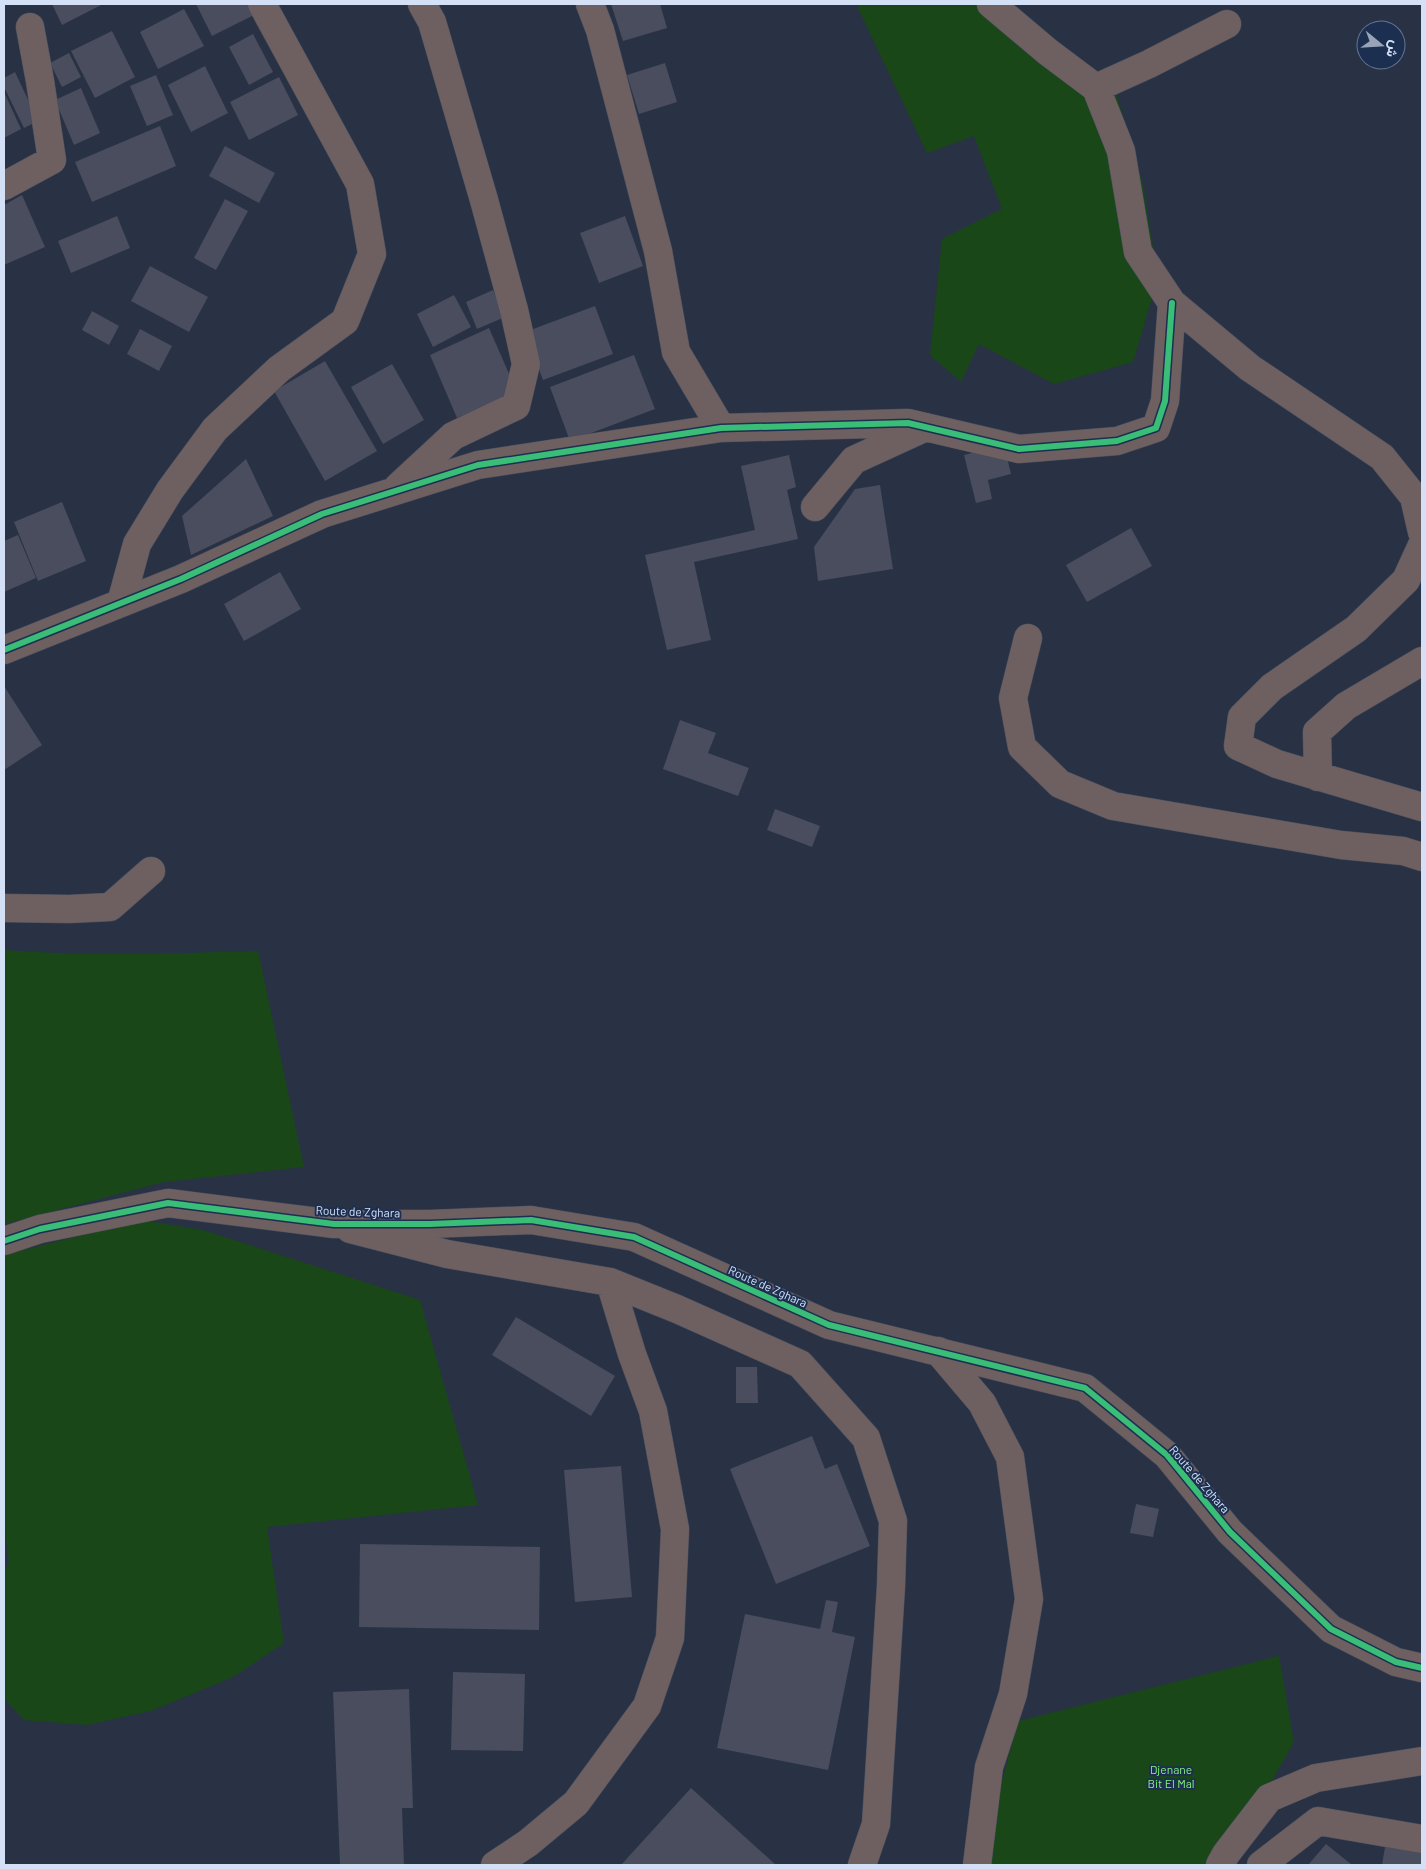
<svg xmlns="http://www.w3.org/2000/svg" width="1426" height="1869" font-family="Barlow,Vazirmatn,sans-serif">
<rect width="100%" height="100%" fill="#293244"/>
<path fill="#194718" d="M856 4H998L1116 92 1143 184 1158 278 1133 362 1054 384 979 344 961 382 930 355 942 239 1002 209 974 136 927 153Z
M4 950C88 957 174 953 258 951L304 1167 164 1182 4 1224Z
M141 1220 203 1230 420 1300 478 1505 267 1527 284 1643 233 1677 151 1711 87 1725 24 1720 4 1699V1569L9 1564 4 1523V1255Z
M1279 1656 1294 1742 1224 1865H980L1018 1721Z"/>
<path fill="#494d5d" d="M52 4H103L62 25Z
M196 4H253L258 13 212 36Z
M611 4H660L667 28 623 41Z
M184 9 204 46 158 69 140 32Z
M112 31 135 77 95 98 71 51Z
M253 34 273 72 249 85 229 47Z
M69 53 81 77 62 87 50 63Z
M665 63 677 102 639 114 627 75Z
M205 66 228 113 191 132 168 85Z
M15 72 38 121 24 128 4 87V78Z
M156 75 173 115 147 126 130 86Z
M279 77 298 115 249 140 230 102Z
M81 88 100 133 74 145 55 100Z
M4 92 21 129 4 138Z
M160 126 176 166 92 202 75 162Z
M225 146 275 173 259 203 209 176Z
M22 195 45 247 4 265V205Z
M225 199 248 211 216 270 194 258Z
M117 216 130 248 71 273 58 241Z
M625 216 643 266 599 283 580 233Z
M150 266 208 297 189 332 131 301Z
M493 290 505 317 477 329 466 302Z
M454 295 471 327 433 347 417 314Z
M595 306 613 354 543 380 525 332Z
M92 311 119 326 109 345 82 330Z
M489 328 517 392 457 418 430 355Z
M140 329 172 346 159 371 127 354Z
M634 355 655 409 570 441 550 387Z
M325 361 377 451 325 481 274 391Z
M392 364 424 420 383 444 351 387Z
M1004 445 1011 474 988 480 992 499 976 503 964 455Z
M789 455 796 487 787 490 798 539 694 562 711 640 667 650 645 555 755 530 741 466Z
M246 459 273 516 191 555 182 516Z
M880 485 893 569 818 581 814 547 855 489Z
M62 502 86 561 38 581 14 522Z
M1131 528 1152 566 1087 602 1066 565Z
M18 535 36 578 4 592V541Z
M280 572 301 609 244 641 224 604Z
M4 686 42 745 4 770Z
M680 720 716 733 708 753 749 768 738 796 663 769Z
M775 809 820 826 812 847 767 830Z
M516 1317 615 1376 591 1416 492 1355Z
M736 1367H757L758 1403H736Z
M812 1436 825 1469 837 1464 870 1546 776 1584 730 1469Z
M621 1466 632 1597 575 1602 564 1470Z
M1136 1504 1159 1509 1153 1537 1130 1533Z
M360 1544 540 1547 539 1630 359 1627Z
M826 1600 838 1602 832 1632 855 1637 828 1770 717 1748 745 1614 820 1629Z
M453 1672 525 1674 523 1751 451 1750Z
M409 1689 413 1808H402L404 1865H340L333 1692Z
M691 1788 776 1865H621Z
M1386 1841 1422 1847V1865H1382Z
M1326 1844 1352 1865H1308Z"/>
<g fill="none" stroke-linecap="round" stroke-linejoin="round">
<g stroke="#474f5e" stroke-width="29">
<path id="minor" d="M590 4 600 30 658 251 676 352 721 428
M991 4 1048 52 1096 88 1121 151 1138 252 1172 303 1250 368 1382 457 1414 497 1422 532
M1096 88 1149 64 1227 24
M4 186 52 160 40 81 30 27
M398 487 453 436 516 406 526 364 514 310 484 200 432 22 422 4
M815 507 854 460 926 427
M1422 545 1406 580 1356 629 1272 687 1242 717 1238 746 1277 764 1422 807
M121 603 137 544 170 490 215 429 279 369 345 321 372 254 360 184 262 4
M1028 638 1013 698 1022 747 1060 784 1113 806 1341 845 1403 851 1422 857
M4 650 181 579 322 514 478 465 721 428 908 423 1019 449 1117 441 1156 428 1165 401 1172 303
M1318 777 1317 732 1346 706 1422 661
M4 908 69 909 110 907 151 871
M350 1229 447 1254 610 1282 677 1309 800 1364 866 1438 893 1521 891 1586 876 1824 862 1865
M938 1351 982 1403 1010 1457 1029 1599 1013 1694 989 1767 977 1865
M495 1865 528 1843 576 1803 647 1706 670 1638 675 1529 653 1411 632 1354 610 1282
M1220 1865 1226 1854 1269 1798 1316 1778 1422 1761
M1261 1865 1318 1821 1422 1839"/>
</g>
<g stroke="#474f5e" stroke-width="29">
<path id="tertiary" d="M4 1241 40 1229 168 1203 334 1224H430L531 1220 634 1237 829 1325 1085 1388 1167 1455 1230 1532 1331 1629 1396 1662 1422 1668"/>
</g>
<use href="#minor" stroke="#6e5f61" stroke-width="28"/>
<use href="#tertiary" stroke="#6e5f61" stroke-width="28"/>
<g stroke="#1d2f50" stroke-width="9">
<path id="cycleway" d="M4 650 181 579 322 514 478 465 721 428 908 423 1019 449 1117 441 1156 428 1165 401 1172 303
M4 1241 40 1229 168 1203 334 1224H430L531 1220 634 1237 829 1325 1085 1388 1167 1455 1230 1532 1331 1629 1396 1662 1422 1668"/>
</g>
<use href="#cycleway" stroke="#3abd76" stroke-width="6"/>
</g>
<g text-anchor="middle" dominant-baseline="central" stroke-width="4" stroke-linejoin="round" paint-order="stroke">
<g font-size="12" fill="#d3e0f5" stroke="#1d2f50">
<text transform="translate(358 1211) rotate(2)">Route de Zghara</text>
<text transform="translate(768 1286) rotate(24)">Route de Zghara</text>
<text transform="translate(1200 1479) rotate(49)">Route de Zghara</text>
</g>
<g font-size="12" fill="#85f479" stroke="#1d2f50">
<text x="1171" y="1769">Djenane<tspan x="1171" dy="14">Bit El Mal</tspan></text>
</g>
</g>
<rect width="1426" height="1869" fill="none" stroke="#d3e0f5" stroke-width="10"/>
<g transform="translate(1381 45) rotate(108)"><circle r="24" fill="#1d2f50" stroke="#667692"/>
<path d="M0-4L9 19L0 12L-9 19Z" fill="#98a3b7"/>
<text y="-8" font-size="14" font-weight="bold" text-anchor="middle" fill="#d3e0f5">ش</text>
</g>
</svg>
